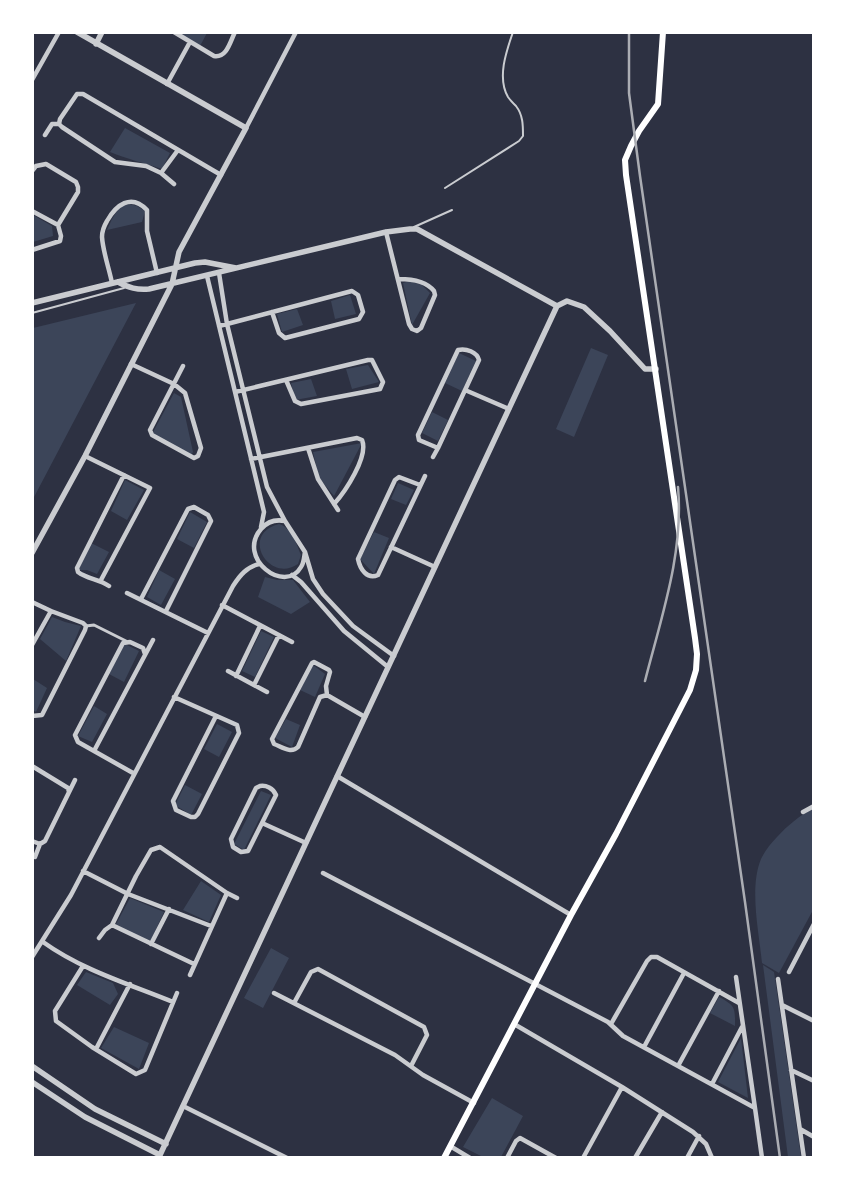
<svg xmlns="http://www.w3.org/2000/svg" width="846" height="1190" font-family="'Work Sans',sans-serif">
<rect width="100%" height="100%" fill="#2d3142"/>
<path fill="#3c4559" d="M176 33H207L200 46Z
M125 128 170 153 162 169C144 163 127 159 110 152Z
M129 204 137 206 145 211 142 222 107 230 112 219 121 205Z
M33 215 52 226 53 236 33 242Z
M409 281 422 285 430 293 412 325 403 283Z
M350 295 356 314 335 319 331 301Z
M136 303 33 499V328Z
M297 309 303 325 282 332 277 314Z
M591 348 608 355 574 437 556 429Z
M459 353 476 361 462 391 445 383Z
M368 365 379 382 352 389 346 369Z
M311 379 317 396 295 400 291 383Z
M174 393 181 397 193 452 191 455 152 434Z
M432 412 448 420 438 441 422 433Z
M362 443 334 496 319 478 313 452Z
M125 480 144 490 127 520 111 511Z
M398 483 414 490 406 505 391 499Z
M190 512 207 522 194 548 177 539Z
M279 524C291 527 297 545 301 555L298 564C269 584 239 534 279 524Z
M374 532 389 538 374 574 360 559Z
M91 543 109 552 97 574 87 570H78Z
M159 570 175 579 161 605 147 597Z
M265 577 277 580H293L310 602 291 614 258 597Z
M52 617 65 622 81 626 66 661 40 639Z
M261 631 274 637 255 677 242 671Z
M125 644 139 651 124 682 109 674Z
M313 665 325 674 315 697 300 690Z
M33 679 47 688 36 712 33 710Z
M94 706 107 714 92 742 78 736Z
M286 719 300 725 292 747 275 738Z
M217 724 232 732 219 757 204 749Z
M185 785 202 794 191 815 175 805Z
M261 791 271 795 244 850 234 844Z
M813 809V910L779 973 762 963C759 932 749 888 761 859 765 851 771 843 777 837 787 826 800 815 813 809Z
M201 881 221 895 209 922 183 910Z
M130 898 164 912 150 942 115 926Z
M271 948 289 958 263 1008 244 998Z
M763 965 774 972 801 1157H788Z
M86 972 113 983 118 994 110 1005 77 985Z
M719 997C736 1006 735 1008 735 1026L710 1013Z
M114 1027 149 1043 139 1069 101 1048Z
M741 1038 748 1098 718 1082Z
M492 1098 523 1116 501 1157H483L463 1147Z"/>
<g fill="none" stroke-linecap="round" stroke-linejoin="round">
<path stroke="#caccd0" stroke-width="2" d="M445 188 519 141 523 136C523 125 523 115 516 106 513 103 510 100 508 97 497 78 506 52 513 32
M414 227 452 210
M32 313 124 288"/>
<path stroke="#caccd0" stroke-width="3" d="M86 626 94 625 126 641"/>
<path stroke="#caccd0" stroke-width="4.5" d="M174 32 214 56C227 58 230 42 235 32
M32 80 59 32
M167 84 190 42
M246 128 296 32
M45 135 52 124H59
M32 171 36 166 46 164 76 182 78 187V192L58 225 61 236 60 241 32 250
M161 173 178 150
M174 184 161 173 146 166 115 162 62 127 59 124 60 119 77 94H83L221 175
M32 211 58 225
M386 232 409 324 412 329 417 331 421 328 435 295 434 291C426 281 411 279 399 279
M219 273 227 324 267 487 285 521
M207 276 264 512 261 527
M112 283C109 268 103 252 102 237 102 231 104 226 107 221 116 205 131 193 147 210V231L157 273
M219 326 227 324 352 291 358 295 363 312 359 319 285 338 279 333 272 312
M131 364 174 384 185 393 201 448 198 456 194 458 152 435 150 430 183 366
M465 390 509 409
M235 392 368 360H372L383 382 380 389 301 404 295 401 286 380
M308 448 318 479 338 510
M85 456 150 488 101 580
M433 457 438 448 479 360C477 352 466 348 458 350L418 435 419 440 438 448
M251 459 357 438 362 440C369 456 345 492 334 504
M420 485 399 477 395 480 358 559C360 569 367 580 378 575L425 476
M391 547 435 567
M305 552C304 557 304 563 301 567 285 595 236 558 261 529 267 522 275 519 285 521L305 552 313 579 323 594 353 626 394 656
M292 575 301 582 344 631 388 667
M109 586C99 579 87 579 78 572L77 568 124 475
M127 593 208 633
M141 599 188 509 194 507 208 515 211 521 166 611
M32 602 51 611 83 623 86 626 85 630 42 715 32 716
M222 605 292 642
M32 645 51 611
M228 671 267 692
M236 676 260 626
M254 685 279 635
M327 695 326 686 330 672 329 670 314 662 312 663 272 739 274 744C282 747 291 754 298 747L320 697 327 695 365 717
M174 697 237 725 239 733 198 814 195 817H191L176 810 173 801 216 716
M94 751 153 640
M32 766 68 788 69 792
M133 773 78 742 75 735 123 643 130 642 143 648 145 654
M337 776 571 915
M260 786C266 785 273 788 276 795L248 851 241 852 233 847 231 839 256 788Z
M803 812 814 806
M262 823 306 843
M32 841 40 844
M35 857 40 844 45 841 75 780
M83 871 128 894 211 926
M323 873 608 1022 623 1036 755 1108 762 1158
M112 925 194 964
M99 938 105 930 112 925 136 876 151 850 160 847 227 893 237 898
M43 942C82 970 129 984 173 1002
M151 944 169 909
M32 957 71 895 233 586C240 575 247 567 259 564
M83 966 55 1011 56 1021 92 1047 136 1074 145 1070 177 993
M789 972 814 924
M190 975 227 893
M736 977 755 1108
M778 979 804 1158
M274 993 395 1055 423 1075 474 1103
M294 1003 311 972 318 969 424 1027 427 1035 411 1066
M782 1005 814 1021
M514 1024 622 1087 693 1132 706 1144 712 1158
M611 1024 647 961 651 957H657L739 1003
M644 1047 684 973
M96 1049 130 984
M678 1066 719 991
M791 1070 814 1081
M712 1084 742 1027
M183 1106 287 1158
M800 1129 814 1137
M450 1146 470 1158
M507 1158 516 1141 520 1138 556 1158
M583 1158 622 1087
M635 1158 662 1112
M687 1158 699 1136"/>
<path stroke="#caccd0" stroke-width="5.5" d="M96 44 102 32
M118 282C129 288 137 290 149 289L386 232 410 229H417L557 306 567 301 584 307 610 331 645 369H656
M32 303 195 263 205 262 236 268
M32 553 85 456 172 284 179 252 246 128 77 32
M32 1066 95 1109 166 1144
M32 1082 85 1117 160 1155 557 306"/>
<path stroke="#fff" stroke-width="6" d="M444 1158 571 915 616 834 690 690 696 670 697 654 695 638 626 175 625 160 631 146 639 131 658 104 663 32"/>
<path stroke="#abadb3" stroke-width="2.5" d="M629 32V93L640 176 745 902 780 1158
M645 681C661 618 684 553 678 487"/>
</g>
<rect width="846" height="1190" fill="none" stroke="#ffffff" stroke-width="68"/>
</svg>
